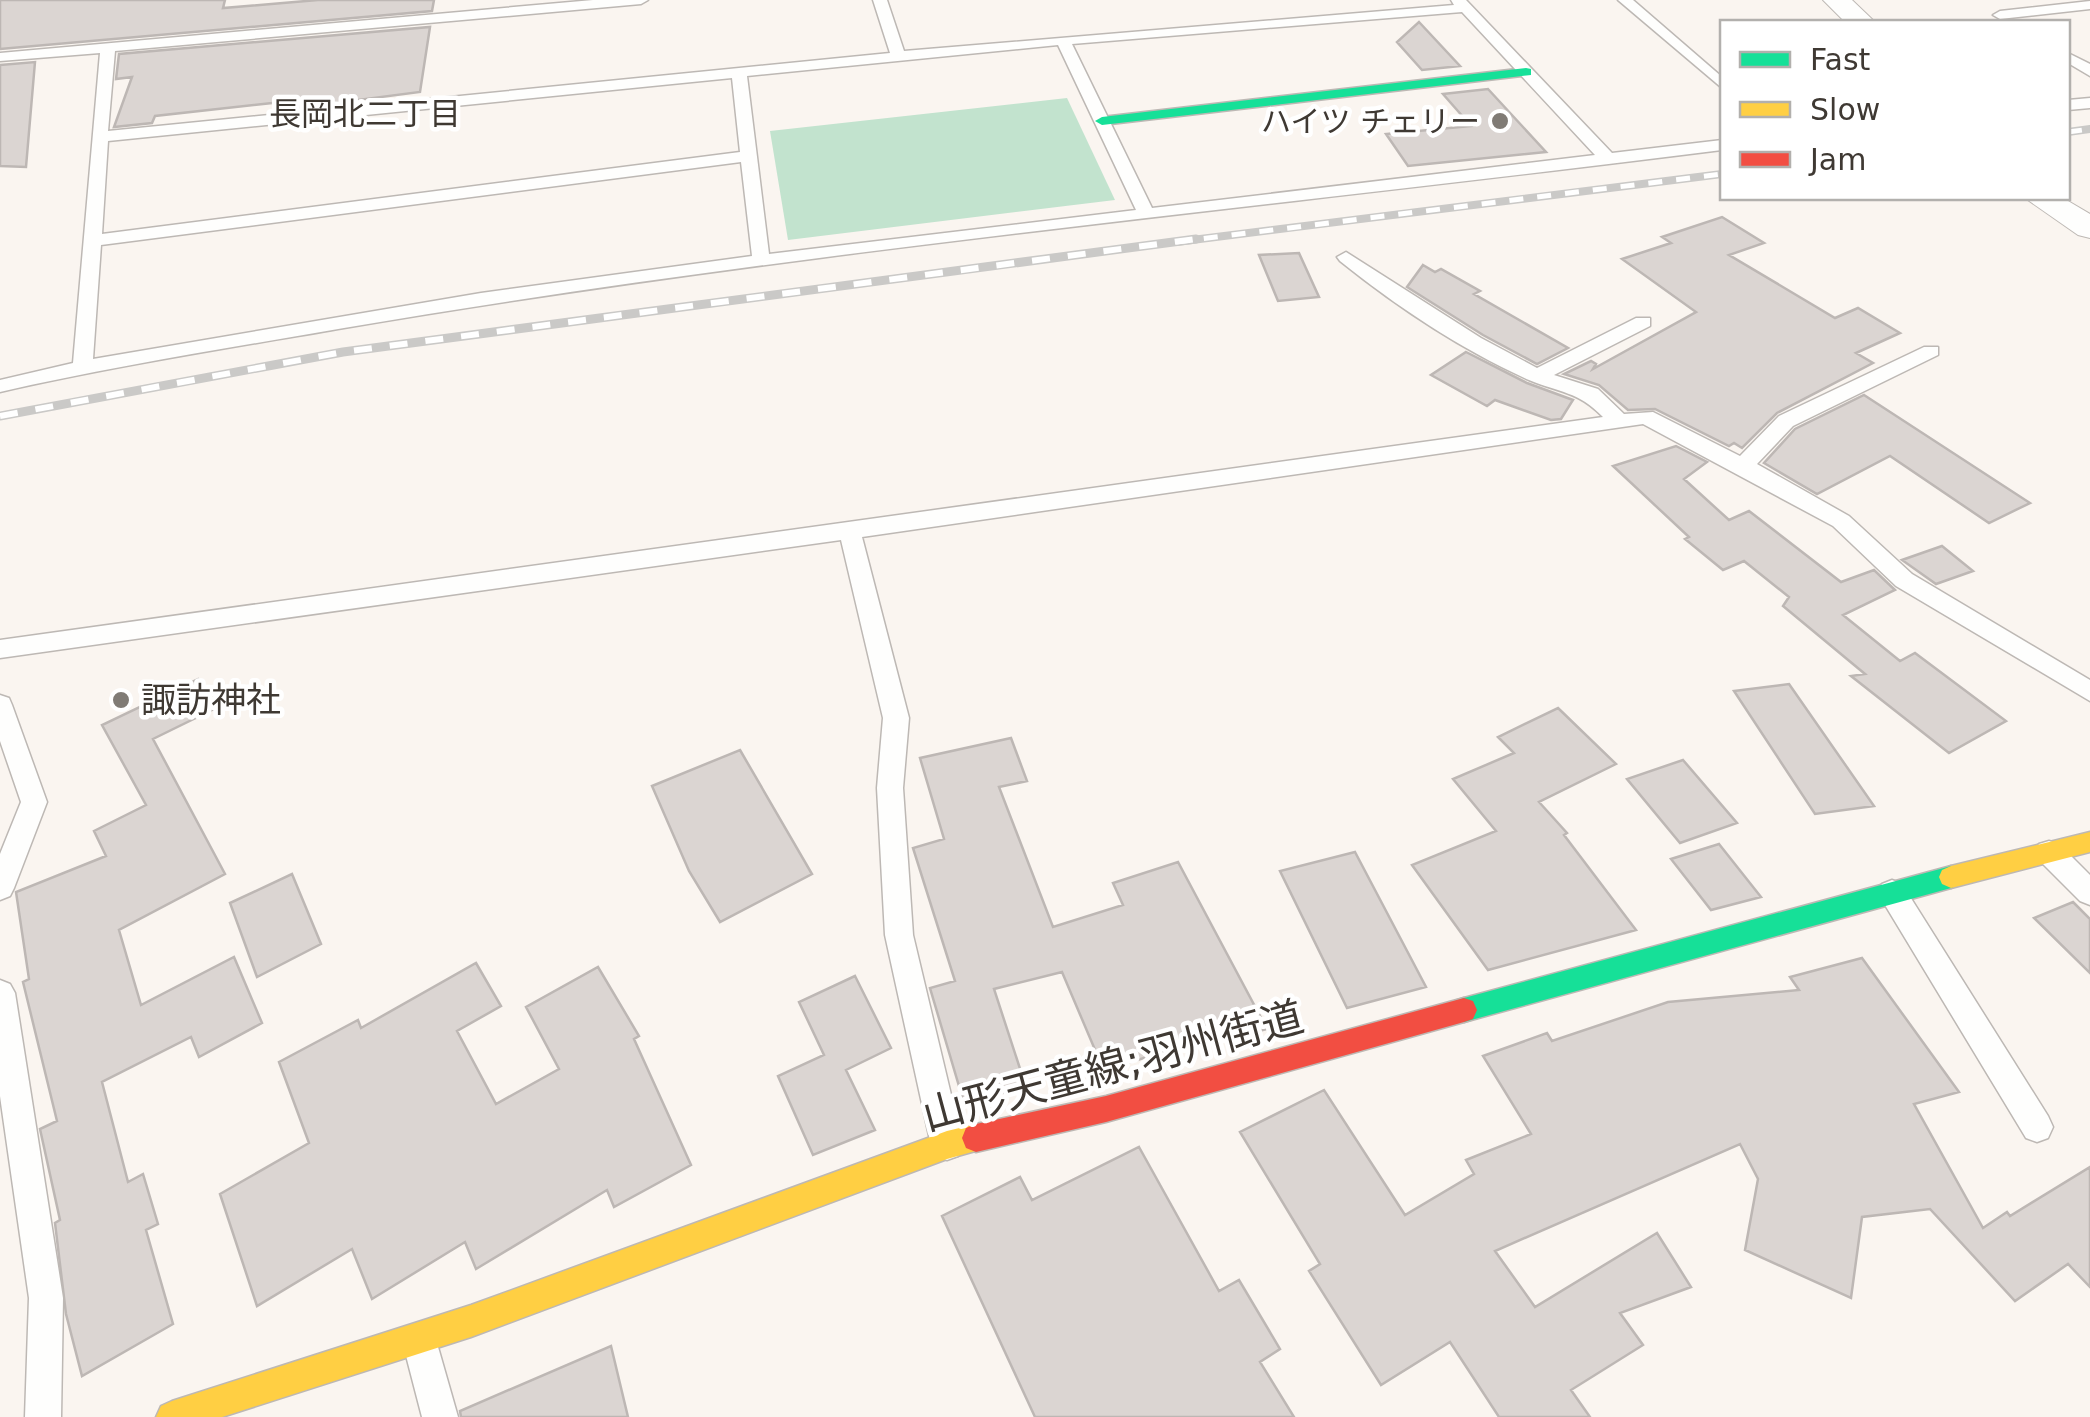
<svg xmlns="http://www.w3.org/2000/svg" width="2090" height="1417" font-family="'DejaVu Sans','Noto Sans JP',sans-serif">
<rect width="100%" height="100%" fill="#faf5f0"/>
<path fill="#c2e3ce" d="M1067 98 1115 200 788 240 770 131Z"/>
<path fill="#dbd5d2" stroke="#bdb7b4" stroke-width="2.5" d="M0 0H225L223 8 318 0H434L432 11 0 49Z
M1419 22 1460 66 1422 70 1397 42Z
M430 27 420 92 289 109 291 101 155 116 152 123 114 127 132 77 116 79 119 54Z
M35 62 26 167 0 166V65Z
M1488 89 1546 152 1408 166 1386 134 1471 126 1443 94Z
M1722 217 1764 243 1729 255 1835 318 1858 308 1900 333 1856 353 1873 363 1777 413 1742 448 1734 443 1729 446 1655 409 1628 410 1599 385 1564 374 1591 361 1596 364 1593 369 1696 312 1622 259 1671 243 1662 237Z
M1299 253 1319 297 1278 301 1259 255Z
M1423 265 1435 272 1441 269 1480 291 1474 294 1568 348 1537 364 1483 335 1407 287Z
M1466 352 1527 383 1573 400 1561 419 1551 420 1495 400 1487 406 1431 375Z
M1864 395 2030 503 1989 523 1890 456 1817 494 1764 463 1795 429Z
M1676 446 1707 462 1684 479 1729 520 1749 511 1841 582 1874 570 1895 590 1843 615 1900 661 1915 653 2006 721 1949 753 1851 676 1865 674 1783 606 1789 597 1744 561 1723 570 1685 539 1689 537 1613 466Z
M1942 546 1973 571 1936 584 1902 560Z
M198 679 216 708 153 739 225 874 119 930 141 1005 234 957 262 1023 199 1057 191 1037 102 1082 128 1182 143 1174 158 1224 146 1230 173 1324 82 1376 66 1314 55 1223 60 1220 40 1129 57 1121 23 982 29 979 16 892 106 856 94 831 146 805 102 725Z
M1789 684 1874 806 1815 814 1734 691Z
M1558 708 1616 764 1539 802 1567 833 1564 835 1636 930 1488 970 1412 865 1496 831 1453 779 1514 753 1498 737Z
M1011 738 1027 781 999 787 1053 927 1123 905 1113 883 1178 862 1267 1029 1202 1046 1199 1040 1104 1071 1062 972 994 989 1026 1087 964 1103 930 988 955 981 913 848 944 839 920 758Z
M740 750 812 874 720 922 689 871 652 786Z
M1683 760 1737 823 1680 843 1627 779Z
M1719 844 1761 897 1711 910 1671 859Z
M1355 852 1426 987 1347 1008 1280 871Z
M292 874 321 944 257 977 230 903Z
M2073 902 2090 919V973L2034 918Z
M1862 958 1959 1092 1914 1104 1983 1228 2007 1212 2010 1216 2090 1167V1287L2068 1264 2015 1301 1930 1209 1862 1217 1851 1298 1745 1250 1758 1179 1740 1144 1495 1251 1535 1307 1657 1233 1691 1287 1620 1313 1643 1345 1571 1390 1590 1417H1499L1450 1342 1381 1385 1309 1271 1320 1264 1240 1132 1324 1090 1405 1215 1474 1174 1466 1160 1531 1134 1483 1056 1547 1033 1552 1041 1668 1002 1799 990 1790 977Z
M476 963 501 1006 457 1031 496 1104 559 1069 526 1007 598 967 639 1036 634 1039 691 1165 614 1207 607 1190 476 1269 465 1242 372 1299 352 1249 257 1306 220 1194 309 1143 279 1062 358 1020 361 1028Z
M855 976 891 1048 846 1070 875 1130 813 1155 778 1076 824 1055 799 1002Z
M1139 1147 1219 1291 1239 1280 1280 1349 1260 1362 1294 1417H1035L942 1216 1020 1177 1032 1200Z
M611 1346 628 1417H461L460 1411Z"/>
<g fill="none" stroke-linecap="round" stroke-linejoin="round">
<g stroke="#bdb8b4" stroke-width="3">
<path id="lane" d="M593 0H648L641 4 115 51 108 131 890 53 873 0H887L904 51 1454 5 1451 0H1466L1612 153 1722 140V150C1263 208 801 250 344 328 229 348 114 366 0 392V380L73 363 100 53 0 61V53ZM1462 12 1595 155 1152 208 1072 44ZM1058 45 1136 210 769 254 747 76ZM732 78 740 152 102 234 108 141ZM741 162 752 256 481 293 93 359 101 245Z
M1618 0H1633L1722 77V88Z
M2090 1V9L2000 19 1993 15 2000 11Z
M2068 53 2090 64V76L2068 63Z
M2090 98V108L2068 110V100Z
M1346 252 1481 338 1537 368 1636 318H1650V326L1554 375 1598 389 1624 414 1653 412 1740 456 1779 416 1924 347H1938V355L1793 426 1757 464 1849 516 1912 574 2090 680V701L1896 586 1833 526 1643 424 862 537 909 718 903 788 913 935 963 1145 958 1156 947 1160 936 1156 931 1145 885 935 877 788 883 718 841 540 0 658V640L1603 417C1578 391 1560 393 1529 380 1462 350 1396 306 1340 261L1337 257Z
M0 695 9 698 12 705 47 802 14 888 10 896 0 900V854L21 802 0 741Z
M2049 841 2059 844 2090 875V905L2080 901 2039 860 2035 852 2039 844Z
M1892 880 1902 884 2048 1116 2053 1127 2048 1138 2037 1142 2026 1138 1882 900 1878 892 1882 884Z
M0 980 10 984 15 993 63 1298 61 1417H25L29 1298 0 1096Z
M419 1323 431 1328 436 1340 458 1417H422L402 1340 407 1328Z"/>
</g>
<g stroke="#bdb8b4" stroke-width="2">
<path id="street" d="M1823 0H1852L1875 22H1845Z
M2025 198H2063L2090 214V238L2078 235Z"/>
</g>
<g stroke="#bdb8b4" stroke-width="3">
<path id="fast" d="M1526 68 1531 69V75L1102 125 1095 121 1102 117Z
M1951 866 1960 870 1963 877 1960 884 1951 888 1464 1022 1455 1019 1451 1010 1455 1001 1464 998Z"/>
</g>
<g stroke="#bdb8b4" stroke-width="3">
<path id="slow" d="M2090 832V852L1951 888 1942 884 1939 877 1942 870 1951 866Z
M976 1124 986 1128 990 1138 986 1148 947 1159 471 1337 222 1417H156L161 1406 172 1401 471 1305 947 1131Z"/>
</g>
<g stroke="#bdb8b4" stroke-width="3">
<path id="jam" d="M1464 998 1473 1001 1477 1010 1473 1019 1464 1022 1106 1122 976 1152 966 1148 962 1138 966 1128 976 1124 1106 1096Z"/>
</g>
<use href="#lane" fill="#fefefd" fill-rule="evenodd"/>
<use href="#street" fill="#fefefd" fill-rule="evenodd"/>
<use href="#fast" fill="#16e098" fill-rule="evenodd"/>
<use href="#slow" fill="#ffcf43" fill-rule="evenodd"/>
<use href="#jam" fill="#f24e42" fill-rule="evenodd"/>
<g stroke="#cac9c7" stroke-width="8">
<path id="rail-far1" d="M2068 132 2090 129
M1176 242 1722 174"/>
</g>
<g stroke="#cac9c7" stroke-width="9">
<path id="rail" d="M0 416 343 352 1196 239"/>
</g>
<use href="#rail-far1" stroke="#fff" stroke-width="5" stroke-dasharray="14" stroke-linecap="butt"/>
<use href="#rail" stroke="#fff" stroke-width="6" stroke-dasharray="18" stroke-linecap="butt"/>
</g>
<g fill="#807b75" stroke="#fff" stroke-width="4">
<circle cx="1500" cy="121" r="10"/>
<circle cx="121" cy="700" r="10"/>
</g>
<g text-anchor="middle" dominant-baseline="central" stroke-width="9" stroke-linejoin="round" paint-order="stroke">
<g font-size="30" fill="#3f3933" stroke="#fff" text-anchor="end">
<text x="1480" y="121">ハイツ チェリー</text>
</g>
<g font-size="32" fill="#3f3933" stroke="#fff">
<text x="365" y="114">長岡北二丁目</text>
</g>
<g font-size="35" fill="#3f3933" stroke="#fff" text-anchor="start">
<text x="141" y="700">諏訪神社</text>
</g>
<g font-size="42" fill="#3f3933" stroke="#fff">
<text transform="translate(1113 1066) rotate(-15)">山形天童線;羽州街道</text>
</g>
</g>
<rect x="1720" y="20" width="350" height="180" fill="#ffffff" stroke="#b2b0ad" stroke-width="2.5"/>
<rect x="1740" y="52" width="50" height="15" fill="#16e098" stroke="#b2b0ad" stroke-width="2.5"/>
<text x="1810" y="70" font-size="30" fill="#3f3933">Fast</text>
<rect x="1740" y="102" width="50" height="15" fill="#ffcf43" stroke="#b2b0ad" stroke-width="2.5"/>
<text x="1810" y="120" font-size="30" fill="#3f3933">Slow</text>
<rect x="1740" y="152" width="50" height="15" fill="#f24e42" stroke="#b2b0ad" stroke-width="2.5"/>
<text x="1810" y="170" font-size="30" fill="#3f3933">Jam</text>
</svg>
